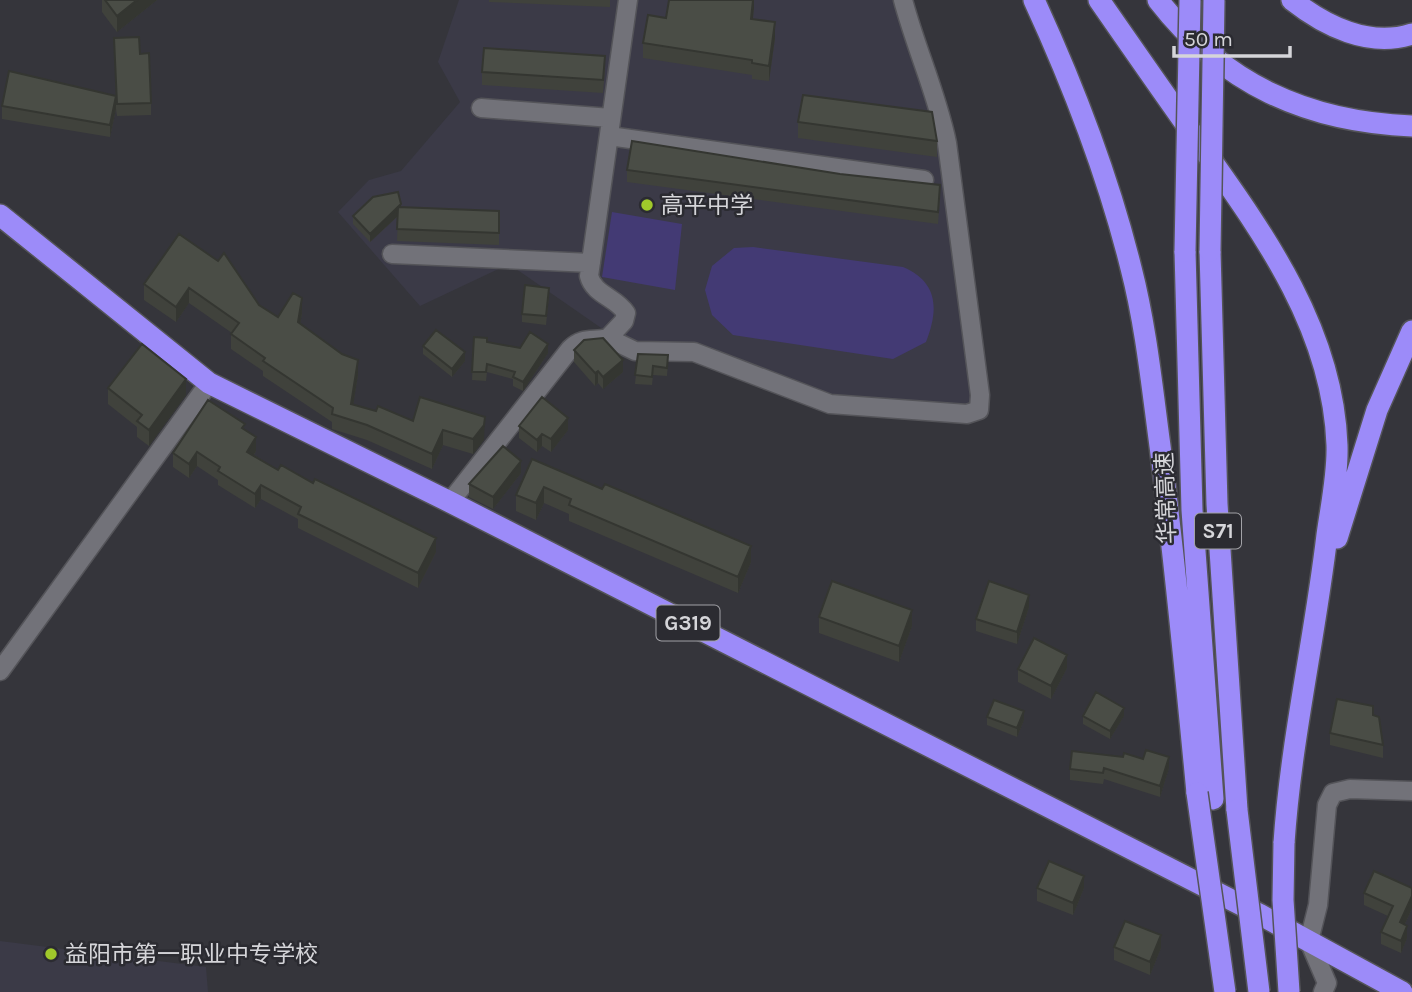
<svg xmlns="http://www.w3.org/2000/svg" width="1412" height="992" font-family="Karla,'Noto Sans SC',sans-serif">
<rect width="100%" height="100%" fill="#35353b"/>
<path fill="#3b3a47" d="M459 0H896L938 119 977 407 827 400 695 349 630 348 509 264 420 306 338 212 369 180 401 171 460 102 438 62Z
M0 941 206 967 208 992H0Z"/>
<path fill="#433a74" d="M612 212 682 224 675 290 602 277Z
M753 247 903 267C938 282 939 309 926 342L893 359 733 335 712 315 705 290 712 266 734 248Z"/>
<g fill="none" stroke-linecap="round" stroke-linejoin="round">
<g stroke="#545459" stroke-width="21">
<path id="minor" d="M481 108 611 118
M609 136 924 180
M392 254 591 263
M608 338 635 351 694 352 830 404 967 414 979 410 980 395 947 143C937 94 916 49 903 0
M450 502 570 349C583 336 593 342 608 338L624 321 626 313C616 297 594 295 589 276L628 0
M0 671 209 383
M1323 992 1327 983 1309 941 1318 905 1327 805 1333 793 1350 789 1412 791"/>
</g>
<g stroke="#545459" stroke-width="24">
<path id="highway" d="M1034 0C1074 87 1108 175 1131 268 1146 326 1152 387 1160 446 1175 561 1186 677 1197 793
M1099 0C1133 49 1167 98 1202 147 1266 237 1333 331 1337 445 1338 474 1331 506 1327 535 1315 638 1291 739 1284 843
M1158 0C1223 84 1307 122 1412 126
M1292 0C1325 26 1369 48 1412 34
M0 215 209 383 450 502 1259 914 1402 992
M1185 251 1192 510 1213 799
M1210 251 1217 504 1237 810
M1337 538 1377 410 1412 331"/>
</g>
<use href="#minor" stroke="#727279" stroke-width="18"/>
<use href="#highway" stroke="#9c8bf9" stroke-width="21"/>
<g stroke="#545459" stroke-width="24" stroke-linecap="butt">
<path id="highway-bridge" d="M1185 251 1190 0
M1210 251 1214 0
M1197 793 1225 992
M1237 810 1259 992
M1284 843 1283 900 1289 992"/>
</g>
<use href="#highway-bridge" stroke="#9c8bf9" stroke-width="21"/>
</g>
<path fill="#40423c" d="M102 0H157L117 32 102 12Z
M489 0H610V7L489 2Z
M754 0 753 20 775 38 769 81 752 79V75L643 58V43L666 18Z
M114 38 140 54 151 103V115L117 116 116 109 110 137 2 119V106L116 96Z
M605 69 603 93 482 85V72Z
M798 122 937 141V157L798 138Z
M627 170 940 197 938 224 627 182Z
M401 207 499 211V245L397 241 398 216 370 242 353 224V216Z
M179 234 259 305 278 317 302 313 300 324 358 375 353 405 484 440 473 454 443 445 432 469 367 440 332 429V422L263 376V371L231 349V334L232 333 189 303 176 322 144 300V284Z
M549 296 546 325 522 322V314Z
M474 337 487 342 548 353 523 391 513 386V379L487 372 486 381 472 380Z
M423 346 465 361 452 377 423 354Z
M574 350 623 372 603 389 598 383 595 386 574 362Z
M638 354 668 363 667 376 653 375 652 385 635 384Z
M108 388 186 395 149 446 137 437V427L108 404Z
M519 426 568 430 551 452 542 446 537 452 519 438Z
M245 430 256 451 254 455 278 470 436 552 418 588 298 528V519L261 499 255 508 218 485V480L197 466 189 478 173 467V453Z
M532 459 751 562 738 593 569 521V514L544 503 536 520 516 511V495Z
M521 473 493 509 469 497V484Z
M1029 607 1017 644 976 631V619Z
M819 617 912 626 899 662 819 633Z
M1067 668 1051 699 1018 682V669Z
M1373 715 1383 745V758L1330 745V733Z
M1083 716H1124L1110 739 1083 724Z
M987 717 1024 720 1017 737 987 725Z
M1169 768 1160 797 1104 779 1103 784 1070 780V769Z
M1037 888H1084L1073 915 1037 901Z
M1412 888V908L1405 924 1407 938 1401 953 1381 944V932L1388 916 1364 905V893Z
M1114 947 1161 948 1150 975 1114 960Z"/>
<path fill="#343631" d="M137 0H157L117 32V16Z
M753 0H754V8L751 35V19Z
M775 22V38L769 81V66Z
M116 96V109L110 137V125Z
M401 204V213L370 242V234Z
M189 288V303L176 322V307Z
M302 298V313L298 337V322Z
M548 344V353L523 391V382Z
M465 352V361L452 377V369Z
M358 360V375L351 419V404Z
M623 360V372L603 389V377Z
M598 371V383L595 386V373Z
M186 379V395L149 446V430Z
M485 417 484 440 473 454V439Z
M568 418V430L551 452V439Z
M443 430V445L432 469V454Z
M542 434V446L537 452V440Z
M256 437V451L247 466V452Z
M197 452V466L189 478V464Z
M521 461V473L493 509V497Z
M261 485V499L255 508V494Z
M544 487V503L536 520V503Z
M436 538V552L418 588V573Z
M751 546V562L738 593V577Z
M1029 595V607L1017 644V632Z
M912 610V626L899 662V646Z
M1067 655V668L1051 699V686Z
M1124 708V716L1110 739V731Z
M1024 711V720L1017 737V728Z
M1169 757V768L1160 797V786Z
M1084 876V888L1073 915V903Z
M1412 896V908L1400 935V922Z
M1407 926V938L1401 953V941Z
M1161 935V948L1150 975V962Z"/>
<path fill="#4a4d46" stroke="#343631" stroke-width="2" d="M105 0H137L117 16Z
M669 0H753L751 19 775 22 769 66 752 63V60L643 43 648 15 666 18Z
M139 37 140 54 149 53 151 103 117 104 114 38Z
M484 48 605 56 603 80 482 72Z
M9 71 116 96 110 125 2 106Z
M803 95 932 112 937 141 798 122Z
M632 141 840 174 940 185 938 212 627 170Z
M398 192 401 204 370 234 353 216 373 197Z
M398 207 499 211V233L397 229Z
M179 234 218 261 224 253 259 305 278 317 293 293 302 298 298 322 342 354 358 360 351 404 376 411 378 406 413 421 420 397 485 417 484 425 473 439 443 430 432 454 367 425 332 414 333 408 263 361 265 358 231 334 239 323 189 288 176 307 144 284Z
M525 285 549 288 546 316 522 314Z
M436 330 465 352 452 369 423 346Z
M530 332 548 344 523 382 513 377 515 372 487 364 486 372H472L474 337 487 338V342L520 348Z
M603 338 623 360 603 377 598 371 595 373 574 350 584 340Z
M142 344 186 379 149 430 137 421 142 415 108 388Z
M638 354 668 355 667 368 653 366 652 377 635 375Z
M542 397 568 418 551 439 542 434 537 440 519 426Z
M208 400 245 424 242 428 256 437 247 452 278 470 281 465 313 483 315 479 436 538 418 573 298 514 301 507 261 485 255 494 218 471 220 467 197 452 189 464 173 453Z
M503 446 521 461 493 497 469 484Z
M532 459 602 489 605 484 751 546 738 577 569 505 571 499 544 487 536 503 516 495Z
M832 581 912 610 899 646 819 617Z
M989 581 1029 595 1017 632 976 619Z
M1034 638 1067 655 1051 686 1018 669Z
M1096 692 1124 708 1110 731 1083 716Z
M1337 699 1373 706V715L1379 717 1383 745 1330 733Z
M994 700 1024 711 1017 728 987 717Z
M1146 750 1169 757 1160 786 1104 768 1103 773 1070 769 1072 751 1123 757 1124 753 1143 759Z
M1049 861 1084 876 1073 903 1037 888Z
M1374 871 1412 888V896L1400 922 1407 926 1401 941 1381 932 1393 906 1364 893Z
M1125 921 1161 935 1150 962 1114 947Z"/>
<g fill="#a0c92b" stroke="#2b2b31" stroke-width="2.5">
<circle cx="647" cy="205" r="7"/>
<circle cx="51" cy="954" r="7"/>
</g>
<g text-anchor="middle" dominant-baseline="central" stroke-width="5" stroke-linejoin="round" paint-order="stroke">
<g fill="#2b2b31" stroke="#a2a2a7" stroke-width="2">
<rect x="1195" y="513.5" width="46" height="35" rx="5"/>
<rect x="656.5" y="605.5" width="63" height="35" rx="5"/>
</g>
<g font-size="21" font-weight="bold" fill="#d5d5d9">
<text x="1218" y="531">S71</text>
<text x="688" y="623">G319</text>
</g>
<g font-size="23" fill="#d5d5d9" stroke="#2b2b31" text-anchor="start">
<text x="661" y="205">高平中学</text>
<text x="65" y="954">益阳市第一职业中专学校</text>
</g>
<g font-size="23" fill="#d5d5d9" stroke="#2b2b31">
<text transform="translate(1166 498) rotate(-92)">华常高速</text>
</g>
</g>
<path d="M1174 46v10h116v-10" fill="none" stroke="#d5d5d9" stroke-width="3.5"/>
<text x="1184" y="46" font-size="21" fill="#d5d5d9" stroke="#2b2b31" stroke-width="5" paint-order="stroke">50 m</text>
</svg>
